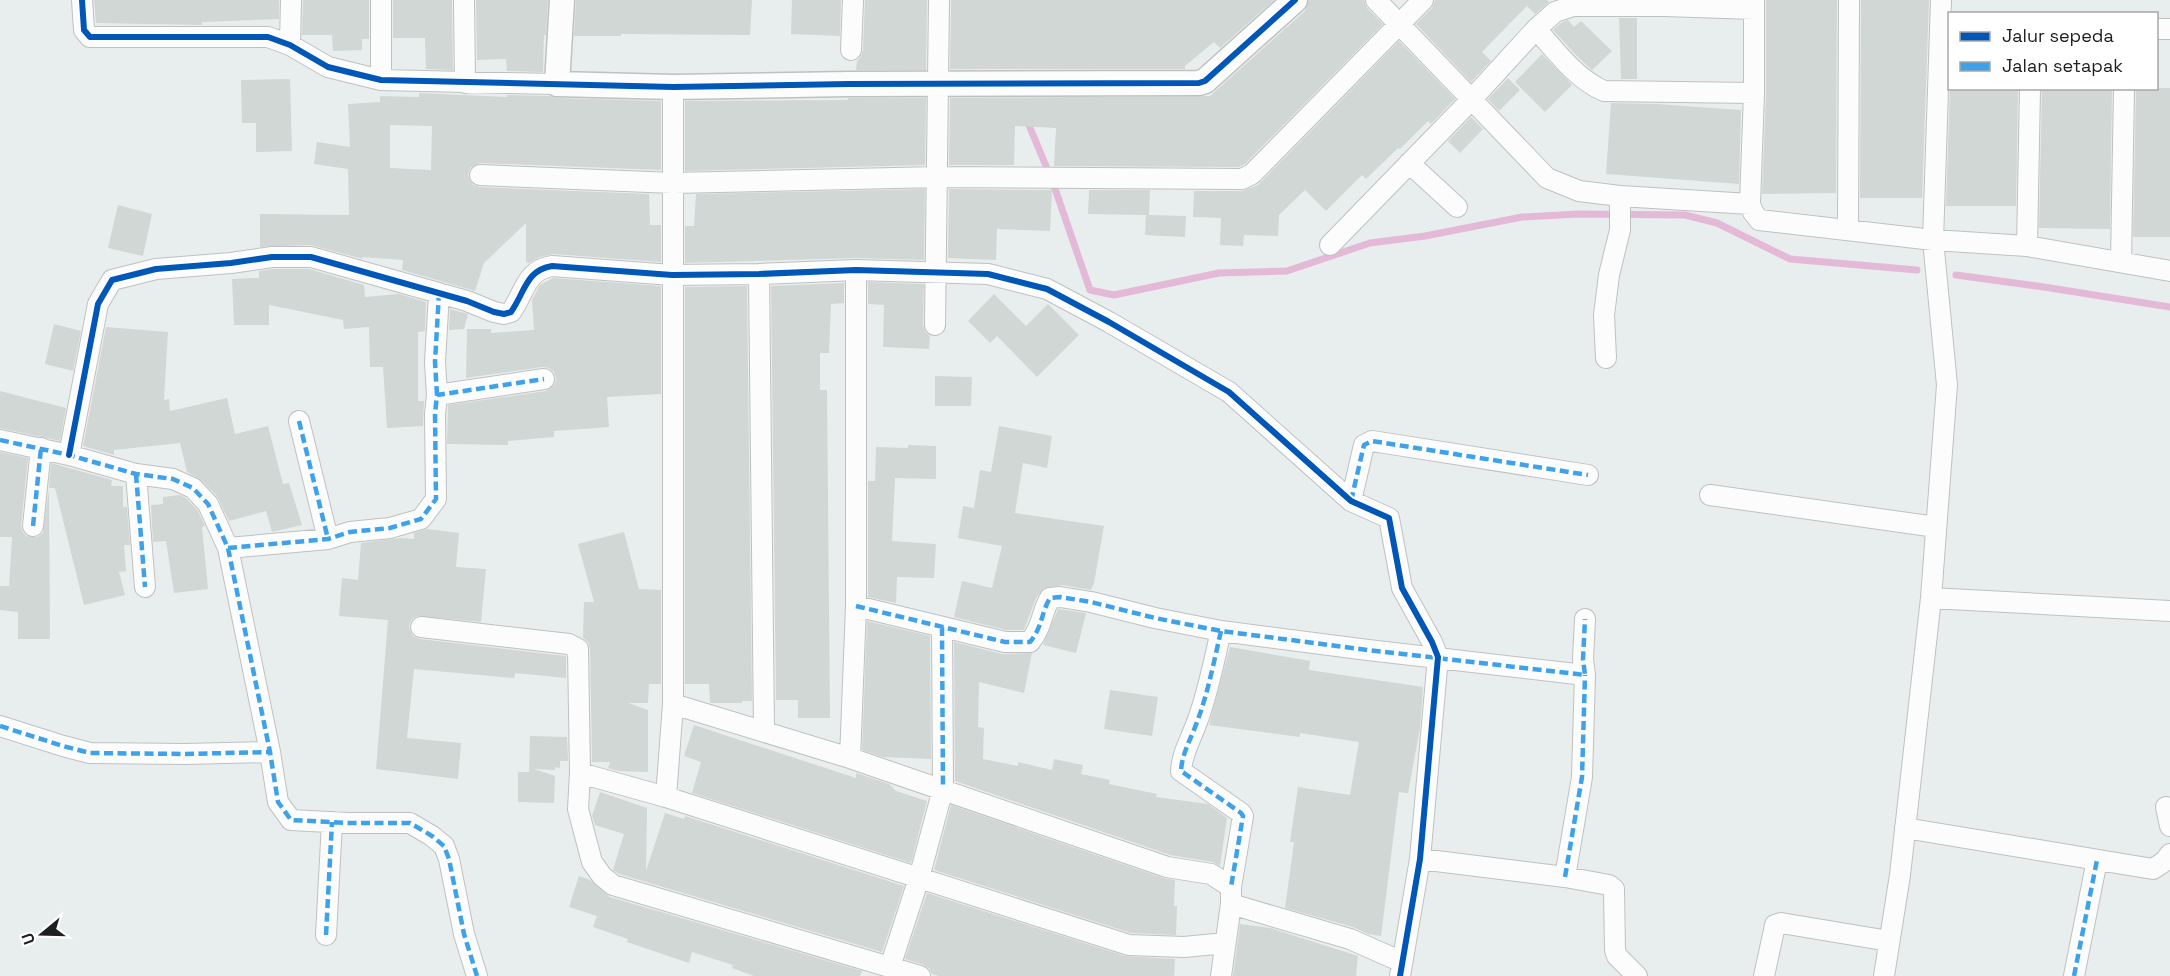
<svg xmlns="http://www.w3.org/2000/svg" width="2170" height="976" font-family="'Space Grotesk',sans-serif">
<rect width="100%" height="100%" fill="#e8eeed"/>
<g fill="none" stroke-linecap="round" stroke-linejoin="round">
<path stroke="#e4b9d7" stroke-width="7" d="M1026 118 1046 166
M1053 183 1090 290 1114 295 1219 273 1287 271 1370 243 1425 236 1522 217 1578 214 1685 215 1717 223 1790 259 1917 270
M1956 275 2044 287 2170 307"/>
</g>
<path fill="#d0d7d5" fill-rule="evenodd" d="M94 0H279V19L202 22V25L96 23Z
M303 0H369V39H362V50L333 51 332 35H302Z
M393 0H452L453 70 426 69 425 38H393Z
M476 0H548L546 35H544L543 72 507 71 506 59 477 60Z
M576 0H752L750 35 621 34V36H574Z
M792 0H841L840 36 791 34Z
M865 0H927L926 70H856L857 61 861 57 863 50Z
M951 0H1274L1220 48 1214 42 1185 66V69H950Z
M1309 0H1364L1367 8 1383 24 1245 164 1239 167 1054 166 1056 128 1015 126 1014 165H949L950 98 1210 96 1305 11Z
M1435 0H1547L1549 2 1535 14 1527 6 1482 52 1491 61 1471 82 1416 24 1432 8Z
M1766 0H1837L1836 193 1762 194 1766 93Z
M1861 0H1929L1922 198H1860Z
M1619 18H1637V79H1621Z
M1568 20 1574 27 1581 21 1612 51 1592 70 1576 55 1553 30 1561 23Z
M1399 41 1455 99 1431 124 1428 121 1400 149 1398 148 1366 179 1362 175 1326 211 1305 190 1279 215 1278 236 1244 235 1243 246 1220 245 1221 218 1193 217 1194 191H1242L1258 185Z
M1542 54 1572 85 1545 112 1515 82Z
M1508 78 1520 90 1499 111 1488 99Z
M290 79 292 151 256 152V123H242L241 80Z
M1950 88H2018L2016 206H1946Z
M2042 88H2112L2110 229 2039 228Z
M2136 88H2170V237H2133Z
M419 93 507 97V95L549 96 557 98 661 101V170L480 163 470 168 468 175 473 185 480 187 649 194 650 225H661V262L553 254 540 257 529 263 526 262V223L484 263 475 291 402 270 403 260 362 257 363 259 311 245 260 247V214L349 215 348 169 314 164 317 142 350 147 348 104 380 102V96L419 97ZM390 125 432 126 431 170 390 168Z
M848 98H926L925 165 685 171V101L848 100Z
M1611 103 1656 104 1741 110 1739 184 1606 174Z
M1471 117 1483 129 1460 153 1448 141Z
M925 189 924 260 856 258 685 263V226H694L696 194Z
M949 189 1052 190 1050 231 997 229 996 260 948 258Z
M1089 190H1150L1149 215 1186 216 1185 237 1145 235 1146 215 1088 214Z
M118 205 152 214 143 256 108 248Z
M273 269H309L364 285 365 297 399 294 426 302 425 331 418 332V401H424L423 426 387 428 383 367H370L369 327 344 329 343 320 269 305V325H234L232 279 259 278V271Z
M553 278 661 286V394L607 397 609 427 554 431V437L508 441V445L447 444 448 405 546 391 555 384 556 378 554 372 549 368 543 367 466 378 467 329H491V333L534 330 532 300 540 285Z
M868 282 924 284 923 325 925 331 930 336 929 349 883 347 884 305 868 304Z
M844 283V303L831 304 829 353H820V390H827L830 718H798V700H776L771 286Z
M747 286 752 701H742V703H710L709 684H685V287Z
M994 294 1026 326 1048 304 1079 335 1037 377 997 336 990 343 968 321Z
M450 309 468 314 464 329 449 330Z
M54 324 81 331 73 371 45 364Z
M106 327 168 332 164 400 169 399 170 411 227 398 235 434 268 426 283 484 289 483 302 525 272 532 266 511 229 521 217 496 201 480 187 472 180 443 114 450V455L83 446Z
M935 376 972 377 971 406H935Z
M0 391 66 408 60 441 0 428Z
M999 426 1052 436 1047 468 1023 463 1015 513 1104 526 1094 583 1091 590 1062 585 1044 588 1036 598 1024 630H1006L954 617 962 581 992 588 1002 546 958 538 963 506 974 508 980 470 991 472Z
M908 445 936 446V479L895 478 892 541 936 544 934 578 897 577 896 603 868 597V481H875L876 447 908 448Z
M0 452 28 458 21 525 22 531 26 536 37 537 43 533 49 489 50 639H18V612L0 610V586H9L12 537H0Z
M51 463 112 480 111 486H123V507H127L130 545H124L126 571 119 572 125 595 84 605 55 488H49Z
M180 495 186 498 198 511 205 526 202 527 208 589 174 593 166 541 153 542 151 505 163 504V497Z
M427 529 459 533 456 567 486 569 481 622 417 616 412 619 409 625 410 631 413 636 420 639 566 656V678L515 673 514 678 414 669 407 738 461 743 458 779 376 769 388 620 339 616 342 578 358 580 361 543 400 538 414 539V533Z
M624 532 639 589 661 590V684H649L648 703H628L648 710V772L618 771 608 768 610 762H592L590 649 588 642 583 638 584 602H594L578 544Z
M1058 609 1086 613 1076 653 1043 645Z
M867 621 930 636 931 759 883 757 862 750Z
M954 642 1002 654 1032 653 1024 693 979 682 978 727 984 728 983 759 1018 766V762L1052 770 1054 759 1083 765 1081 774 1110 780 1109 784 1157 794 1156 797 1208 804 1227 818 1220 866 1213 862 1170 855 955 781Z
M1230 647 1310 661 1309 670 1423 687 1420 728 1408 793 1399 792 1381 936 1368 934 1353 927 1285 908 1294 842H1290L1298 787 1350 795 1359 742 1300 733V737L1209 725Z
M1110 690 1158 697 1152 736 1104 729Z
M694 725 856 778V773L889 784 896 791 927 801 911 863 692 793 701 762 684 756Z
M530 736 567 737 568 761H560V768L555 767V770L534 769 555 776 554 803 518 802V772H529Z
M600 792 647 808 646 871 665 813 684 819 685 816 904 886 882 952 619 874 613 870 624 834 595 825 592 816Z
M951 805 1163 878 1175 880 1174 906H1177L1176 935 1131 933 934 870Z
M579 876 590 880 610 897 862 971 860 976H754L732 968 733 965 692 952 689 963 627 942 628 939 593 927 597 916 569 907Z
M927 893 1125 956 1175 959 1174 976H939L932 974 929 968 924 965 905 959Z
M1240 924 1270 928 1358 956 1356 976H1233Z"/>
<g fill="none" stroke-linecap="round" stroke-linejoin="round">
<g stroke="#bfc1c1" stroke-width="22">
<path id="minor" d="M82 0 84 30 90 37H268L290 45 328 67 381 80 557 84
M381 0V80
M464 0 465 83
M1376 0 1547 178 1579 191 1620 196 1750 204
M1754 0V93L1750 204 1753 212 1759 220 1933 240 2027 246 2170 271
M1536 29C1556 51 1576 79 1604 91L1754 93
M2156 29H2170
M290 45 291 0
M851 50 853 0
M1409 163 1457 207
M480 175 673 183 938 177 1242 179 1252 174 1423 0
M1848 229 1849 0
M1330 245 1471 100 1536 29 1555 12 1573 6H1665L1754 9
M2027 246 2030 88
M2121 262 2124 88
M759 274 764 731
M935 325 939 0
M1606 358 1604 315 1609 275 1620 230V196
M437 395 435 362 439 293
M299 421 328 539
M0 440 69 455 136 474 173 479 193 488 208 504 228 548 270 752 278 802 291 820 348 823H410L432 836 444 846 449 859 464 934 477 976
M69 455 98 304 112 280 156 269 231 263 272 257H311L467 301 494 312 504 314 511 312C525 292 526 270 552 266L672 275 759 274 856 270 988 274 1047 289 1109 322 1229 392 1351 501 1389 518 1402 588 1432 642 1438 657 1420 859 1400 976
M136 474 145 587
M1710 495 1936 527
M1351 501 1364 445 1372 441 1588 475
M33 526 41 448
M228 548 328 539 350 532 390 528 421 519 436 499 435 414 437 395 544 379
M1931 598 2170 611
M856 606 1005 642H1030C1043 626 1041 613 1050 598L1060 597 1091 602 1155 618 1221 631 1368 650 1585 675 1583 659 1585 619
M421 627 569 644 578 649 580 773 578 809 592 862 602 876 613 885 920 976
M1221 631C1214 661 1208 693 1197 722 1191 739 1182 753 1181 771L1241 813 1243 816 1231 887
M673 704 850 758 1167 867 1211 874 1231 887V904L1350 939 1402 962
M0 726 63 746 90 753 185 754 270 752
M850 758 856 606V270
M580 773 666 797 1129 945 1184 947 1225 943
M666 797 673 704V87
M2166 807 2170 826
M1905 828 2153 869 2165 861 2170 854
M1420 859 1565 877 1609 885 1614 889 1615 950 1617 956 1637 976
M1565 877 1582 777 1585 675
M326 935 332 822
M890 967 919 878 943 789 942 627
M1221 976 1231 904
M1764 976 1774 930 1775 925 1781 923 1889 941
M1884 976 1900 875 1931 598 1947 385 1933 240 1941 0
M2074 976 2097 860"/>
</g>
<g stroke="#bfc1c1" stroke-width="27">
<path id="tertiary" d="M562 0 557 84 673 87 849 84 1199 83 1205 81 1295 0"/>
</g>
<use href="#minor" stroke="#fcfcfc" stroke-width="20"/>
<use href="#tertiary" stroke="#fcfcfc" stroke-width="24"/>
<path stroke="#3da2ea" stroke-width="4.5" stroke-dasharray="9 4.5" stroke-linecap="butt" d="M437 395 435 362 439 293
M299 421 328 539
M0 440 69 455 136 474 173 479 193 488 208 504 228 548 270 752 278 802 291 820 348 823H410L432 836 444 846 449 859 464 934 477 976
M136 474 145 587
M1351 501 1364 445 1372 441 1588 475
M33 526 41 448
M228 548 328 539 350 532 390 528 421 519 436 499 435 414 437 395 544 379
M856 606 1005 642H1030C1043 626 1041 613 1050 598L1060 597 1091 602 1155 618 1221 631 1368 650 1585 675 1583 659 1585 619
M942 627 943 789
M1221 631C1214 661 1208 693 1197 722 1191 739 1182 753 1181 771L1241 813 1243 816 1231 887
M0 726 63 746 90 753 185 754 270 752
M1565 877 1582 777 1585 675
M326 935 332 822
M2074 976 2097 860"/>
<g stroke="#fff" stroke-width="10">
<path id="cycleway" d="M82 0 84 30 90 37H268L290 45 328 67 381 80 673 87 849 84 1199 83 1205 81 1295 0
M69 455 98 304 112 280 156 269 231 263 272 257H311L467 301 494 312 504 314 511 312C525 292 526 270 552 266L672 275 759 274 856 270 988 274 1047 289 1109 322 1229 392 1351 501 1389 518 1402 588 1432 642 1438 657 1420 859 1400 976"/>
</g>
<use href="#cycleway" stroke="#0057b8" stroke-width="6"/>
</g>
<rect x="1948" y="12" width="210" height="78" fill="#ffffff" stroke="#a6a6a6" stroke-width="1.5"/>
<rect x="1960" y="32" width="30" height="9" fill="#0057b8" stroke="#a6a6a6" stroke-width="1.5"/>
<text x="2002" y="42" font-size="18" fill="#202020">Jalur sepeda</text>
<rect x="1960" y="62" width="30" height="9" fill="#3da2ea" stroke="#a6a6a6" stroke-width="1.5"/>
<text x="2002" y="72" font-size="18" fill="#202020">Jalan setapak</text>
<g transform="translate(42 934) rotate(251)" stroke="#ffffff" stroke-width="4.5" paint-order="stroke">
<path d="M0-4.5L10 22L0 15L-10 22Z" fill="#202020"/>
<text y="-9" font-size="16" font-weight="bold" text-anchor="middle" fill="#202020">U</text>
</g>
</svg>
